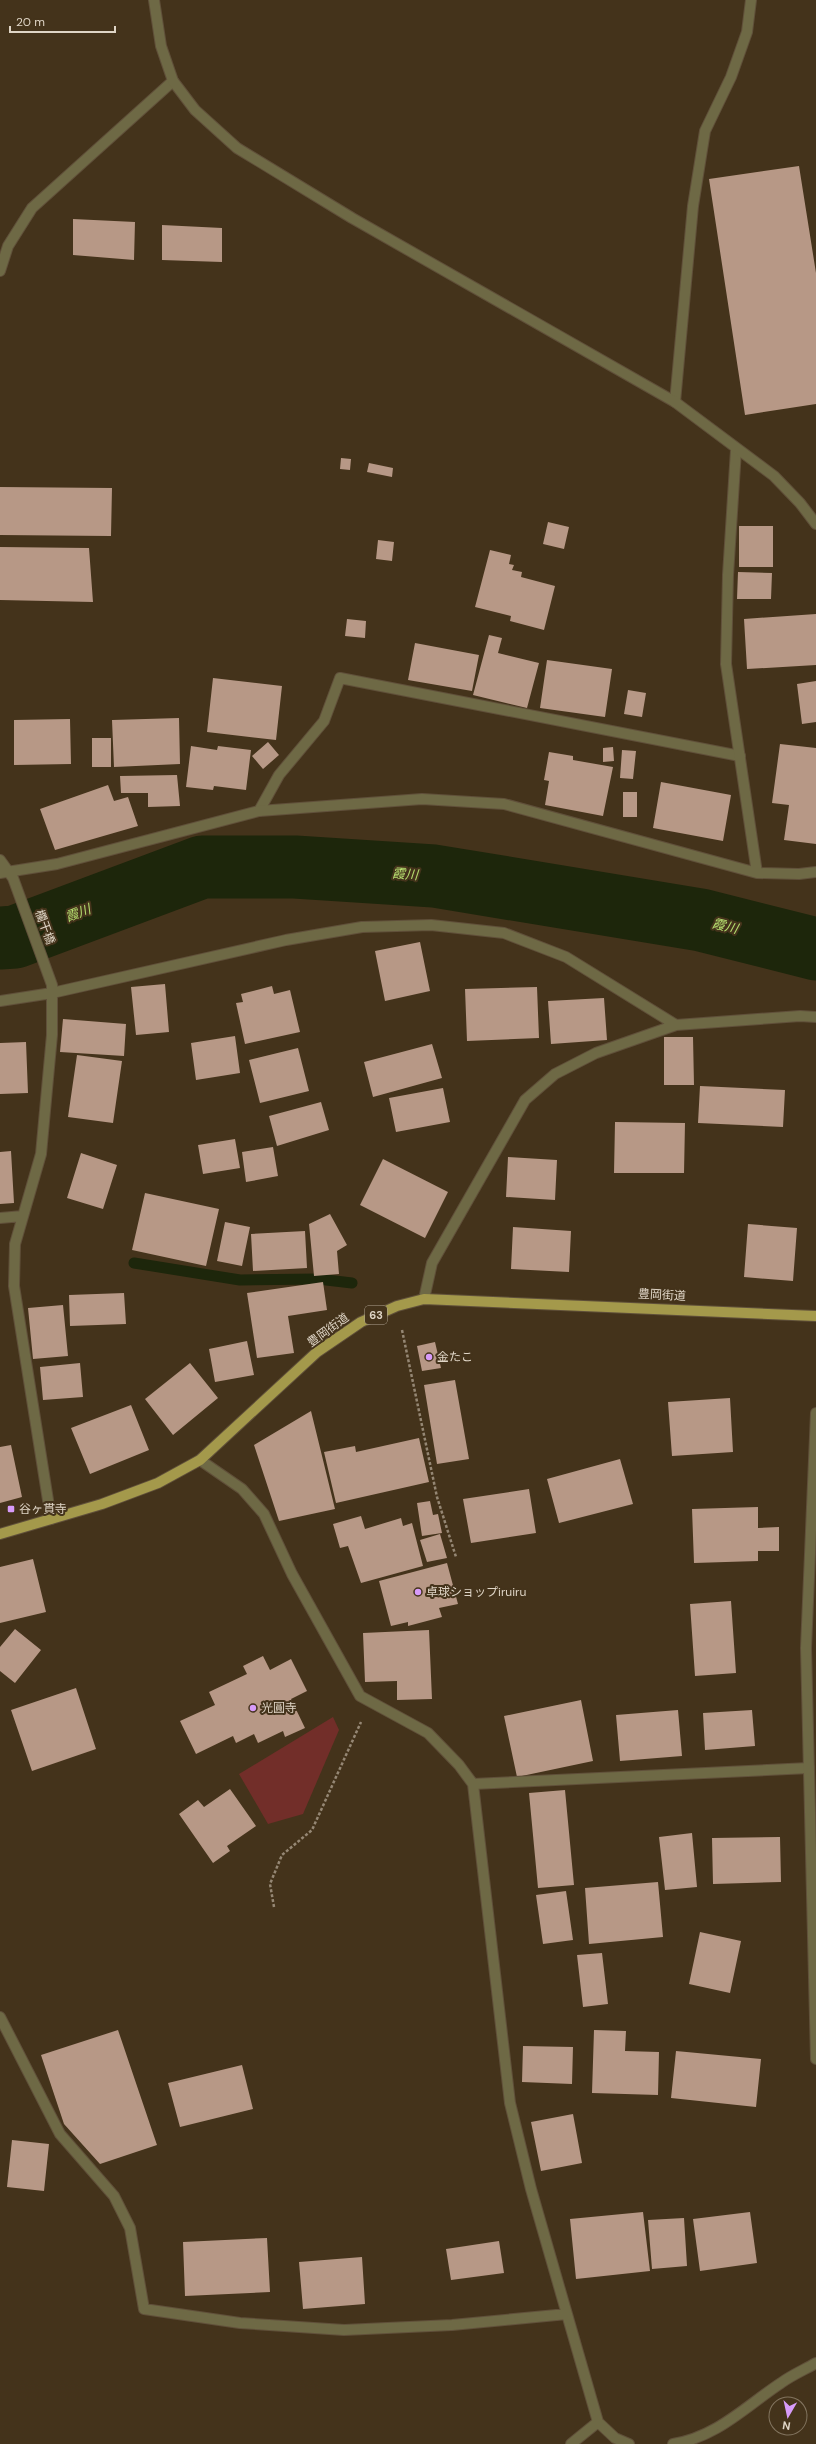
<svg xmlns="http://www.w3.org/2000/svg" width="816" height="2444" font-family="'DM Sans','Noto Sans JP',sans-serif">
<rect width="100%" height="100%" fill="#44331b"/>
<path fill="#722e29" d="M333 1717 339 1730 303 1814 268 1824 239 1774Z"/>
<g fill="none" stroke-linecap="round" stroke-linejoin="round">
<path stroke="#1d260b" stroke-width="11" d="M134 1263 240 1280 318 1279 352 1283"/>
<path stroke="#1d260b" stroke-width="63" d="M0 938 15 937 202 867H295L434 876 701 920 816 949"/>
</g>
<path fill="#b79886" d="M799 166 816 273V404L745 415 709 179Z
M73 219 135 222 134 260 73 255Z
M162 225 222 228V262L162 260Z
M341 458 351 459 350 470 340 469Z
M369 463 393 468 392 477 367 472Z
M0 487 112 488 111 536 0 535Z
M548 522 569 527 564 549 543 544Z
M739 526H773V567H739Z
M378 540 394 542 392 561 376 559Z
M0 547 89 548 93 602 0 600Z
M490 550 511 555 509 564 514 565 512 570 522 572 521 577 555 586 544 630 510 621 511 616 475 607Z
M738 572 772 573 771 599H737Z
M816 614V665L747 669 744 619Z
M347 619 366 621 365 638 345 636Z
M489 635 502 638 498 653 539 663 527 708 473 695Z
M415 643 479 655 472 691 408 680Z
M547 660 612 669 605 717 540 708Z
M213 678 282 686 276 740 207 732Z
M816 681V722L802 724 797 684Z
M628 690 646 693 642 717 624 714Z
M179 718 180 764 114 767 112 720Z
M70 719 71 764 14 765V720Z
M92 738H111V767H92Z
M268 742 279 755 263 769 252 756Z
M780 744 816 748V844L784 840 789 805 772 803Z
M191 746 217 750 218 746 251 750 246 790 214 786 213 790 186 787Z
M613 747 614 761 603 762V748Z
M622 750 636 751 633 779 620 778Z
M549 752 573 756V760L613 767 603 816 545 805 549 781 544 780Z
M177 775 180 806 148 807V793H121L120 776Z
M661 782 731 795 723 841 653 828Z
M108 785 114 801 128 797 138 826 55 850 40 809Z
M623 792H637V817H623Z
M420 942 430 991 385 1001 375 951Z
M165 984 169 1032 136 1035 131 987Z
M272 986 274 994 290 990 300 1032 245 1044 236 1003 243 1002 241 994Z
M537 987 539 1038 467 1041 465 989Z
M604 998 607 1040 551 1044 548 1001Z
M63 1019 126 1024 124 1056 60 1052Z
M235 1036 240 1073 196 1080 191 1043Z
M664 1037H693L694 1085H664Z
M26 1042 28 1093 0 1094V1043Z
M432 1044 442 1078 373 1097 364 1062Z
M298 1048 309 1091 260 1103 249 1060Z
M77 1055 122 1061 113 1123 68 1117Z
M700 1086 785 1090 783 1127 698 1123Z
M443 1088 450 1122 396 1132 389 1098Z
M321 1102 329 1130 277 1146 269 1116Z
M615 1122 685 1123 684 1173H614Z
M235 1139 240 1168 203 1174 198 1145Z
M273 1147 278 1176 246 1182 242 1152Z
M11 1151 14 1203 0 1204V1152Z
M81 1153 117 1165 103 1209 67 1198Z
M508 1157 557 1160 555 1200 506 1197Z
M383 1159 448 1192 425 1238 360 1205Z
M145 1193 219 1209 206 1266 132 1250Z
M330 1214 347 1245 337 1251 339 1274 314 1276 309 1224Z
M225 1222 250 1227 242 1266 217 1261Z
M748 1224 797 1228 793 1281 744 1277Z
M513 1227 571 1231 569 1272 511 1269Z
M305 1231 307 1268 253 1271 251 1234Z
M323 1282 327 1310 288 1316 294 1353 257 1358 247 1293Z
M124 1293 126 1324 70 1326 69 1295Z
M63 1305 68 1356 33 1359 28 1308Z
M247 1341 254 1375 215 1382 209 1349Z
M435 1342 441 1368 422 1371 417 1346Z
M80 1363 83 1397 43 1400 40 1367Z
M190 1363 218 1398 173 1435 145 1399Z
M455 1380 469 1459 437 1464 424 1385Z
M730 1398 733 1452 672 1456 668 1402Z
M131 1405 149 1450 90 1474 71 1428Z
M311 1411 335 1509 279 1521 254 1445Z
M419 1438 429 1482 336 1503 324 1452 355 1446 356 1452Z
M11 1445 22 1497 0 1503V1447Z
M620 1459 633 1504 559 1523 547 1479Z
M529 1489 536 1533 471 1543 463 1499Z
M430 1501 433 1515 438 1514 442 1533 422 1536 417 1503Z
M758 1507V1528L779 1527V1551H758V1561L694 1563 692 1509Z
M361 1516 365 1529 401 1518 403 1526 412 1523 423 1566 361 1583 348 1546 340 1548 333 1524Z
M440 1534 447 1558 427 1562 420 1540Z
M33 1559 46 1612 0 1623V1567Z
M447 1563 458 1604 439 1608 442 1617 408 1626V1622L391 1626 379 1581Z
M731 1601 736 1673 695 1676 690 1604Z
M15 1629 41 1650 15 1683 0 1671V1647Z
M429 1630 432 1699 397 1700V1681L365 1682 363 1633Z
M263 1656 270 1670 291 1659 307 1691 291 1699 305 1728 285 1737 283 1731 258 1743 254 1734 236 1743 233 1736 196 1754 180 1721 215 1705 209 1692 247 1674 243 1666Z
M76 1688 96 1749 32 1771 11 1710Z
M581 1700 593 1761 517 1777 504 1716Z
M678 1710 682 1756 620 1761 616 1715Z
M752 1710 755 1746 705 1750 703 1713Z
M230 1789 256 1826 227 1846 230 1851 213 1863 179 1814 198 1800 204 1807Z
M565 1790 574 1885 538 1888 529 1793Z
M692 1833 697 1887 665 1890 659 1837Z
M780 1837 781 1882 713 1884 712 1838Z
M658 1882 663 1937 589 1944 585 1888Z
M566 1891 573 1940 543 1944 536 1895Z
M700 1932 741 1941 730 1993 689 1984Z
M602 1953 608 2004 583 2007 577 1955Z
M118 2030 157 2145 100 2164 64 2124 41 2055Z
M594 2030 626 2031 625 2051 659 2052 658 2095 592 2093Z
M523 2046 573 2047 572 2084 522 2082Z
M676 2051 761 2059 756 2107 671 2098Z
M242 2065 253 2109 180 2127 168 2083Z
M573 2114 582 2163 541 2171 531 2122Z
M12 2140 49 2144 44 2191 7 2187Z
M643 2212 650 2271 576 2279 570 2219Z
M750 2212 757 2263 700 2271 693 2219Z
M684 2218 687 2266 652 2269 648 2220Z
M267 2238 270 2292 185 2296 183 2242Z
M499 2241 504 2273 451 2280 446 2249Z
M362 2257 365 2304 303 2309 299 2262Z"/>
<g fill="none" stroke-linecap="round" stroke-linejoin="round">
<g stroke="#60503a" stroke-width="12">
<path id="service" d="M259 811 279 775 324 721 340 678 740 756"/>
</g>
<g stroke="#60503a" stroke-width="12">
<path id="minor" d="M0 271 8 246 32 208 173 81
M675 402 693 206 705 131 731 77 747 32 751 0
M736 450 728 575 726 664 757 873
M0 860 13 878 52 985V1035L41 1154 15 1244 14 1286 51 1519
M0 873 57 864 259 811 422 799 504 804 757 873 799 874 816 872
M0 1001 52 993 286 940 362 927 431 925 504 933 566 957 676 1025
M0 1218 23 1216
M424 1299 432 1263 525 1100 555 1074 596 1053 676 1025 800 1016 816 1017
M200 1460 242 1489 264 1514 292 1574 360 1696 428 1733 459 1765 473 1784 510 2103 531 2189 598 2422 615 2438 629 2444
M473 1784 809 1768
M0 2017 60 2134 114 2196 130 2228 144 2309 240 2323 344 2330 452 2325 567 2314
M571 2444 598 2422
M673 2444C717 2437 746 2406 781 2383 792 2375 804 2370 816 2363"/>
</g>
<g stroke="#60503a" stroke-width="12">
<path id="tertiary" d="M154 0 161 46 173 81 195 110 237 148 352 218 675 402 774 476 800 503 816 524
M816 1413 806 1648 816 2059"/>
</g>
<g stroke="#60503a" stroke-width="12">
<path id="primary" d="M0 1534 102 1504 158 1483 200 1460 317 1352 361 1322 397 1306 424 1299 816 1316"/>
</g>
<path stroke="#958774" stroke-width="2.5" stroke-dasharray="3 2" stroke-linecap="butt" d="M402 1330 437 1497 456 1557
M274 1907 270 1884 282 1855 312 1830 361 1722"/>
<use href="#service" stroke="#6e6945" stroke-width="10"/>
<use href="#minor" stroke="#6e6945" stroke-width="10"/>
<use href="#tertiary" stroke="#6e6945" stroke-width="10"/>
<use href="#primary" stroke="#a4994b" stroke-width="10"/>
</g>
<g fill="#d79bf9" stroke="#44331b" stroke-width="1.5">
<circle cx="429" cy="1357" r="4"/>
<rect x="7" y="1505" width="8" height="8" rx="2"/>
<circle cx="418" cy="1592" r="4"/>
<circle cx="253" cy="1708" r="4"/>
</g>
<g text-anchor="middle" dominant-baseline="central" stroke-width="4" stroke-linejoin="round" paint-order="stroke">
<rect fill="#44331b" stroke="#b0a493" stroke-width="1" x="365" y="1306" width="22" height="18" rx="3"/>
<g font-size="11" font-weight="bold" fill="#dfd5c6">
<text x="376" y="1315">63</text>
</g>
<g font-size="12" fill="#dfd5c6" stroke="#44331b">
<text transform="translate(45 927) rotate(70)">欄干橋</text>
<text transform="translate(662 1295) rotate(3)">豊岡街道</text>
<text transform="translate(328 1330) rotate(-36)">豊岡街道</text>
</g>
<g font-size="12" fill="#dfd5c6" stroke="#44331b" text-anchor="start">
<text x="437" y="1357">金たこ</text>
<text x="19" y="1509">谷ヶ貫寺</text>
<text x="426" y="1592">卓球ショップiruiru</text>
<text x="261" y="1708">光圓寺</text>
</g>
<g font-size="13" font-style="italic" fill="#b7e070" stroke="#44331b">
<text transform="translate(405 874) rotate(4)">霞川</text>
<text transform="translate(78 913) rotate(-21)">霞川</text>
<text transform="translate(725 926) rotate(14)">霞川</text>
</g>
</g>
<g transform="translate(788 2416) rotate(189)"><circle r="19" fill="#44331b" stroke="#82745f"/>
<path d="M0-3L7 15L0 10L-7 15Z" fill="#d79bf9"/>
<text y="-6" font-size="11" font-weight="bold" text-anchor="middle" fill="#dfd5c6">N</text>
</g>
<path d="M10 26v6h105v-6" fill="none" stroke="#dfd5c6" stroke-width="2"/>
<text x="16" y="26" font-size="12" fill="#dfd5c6" stroke="#44331b" stroke-width="3" paint-order="stroke">20 m</text>
</svg>
